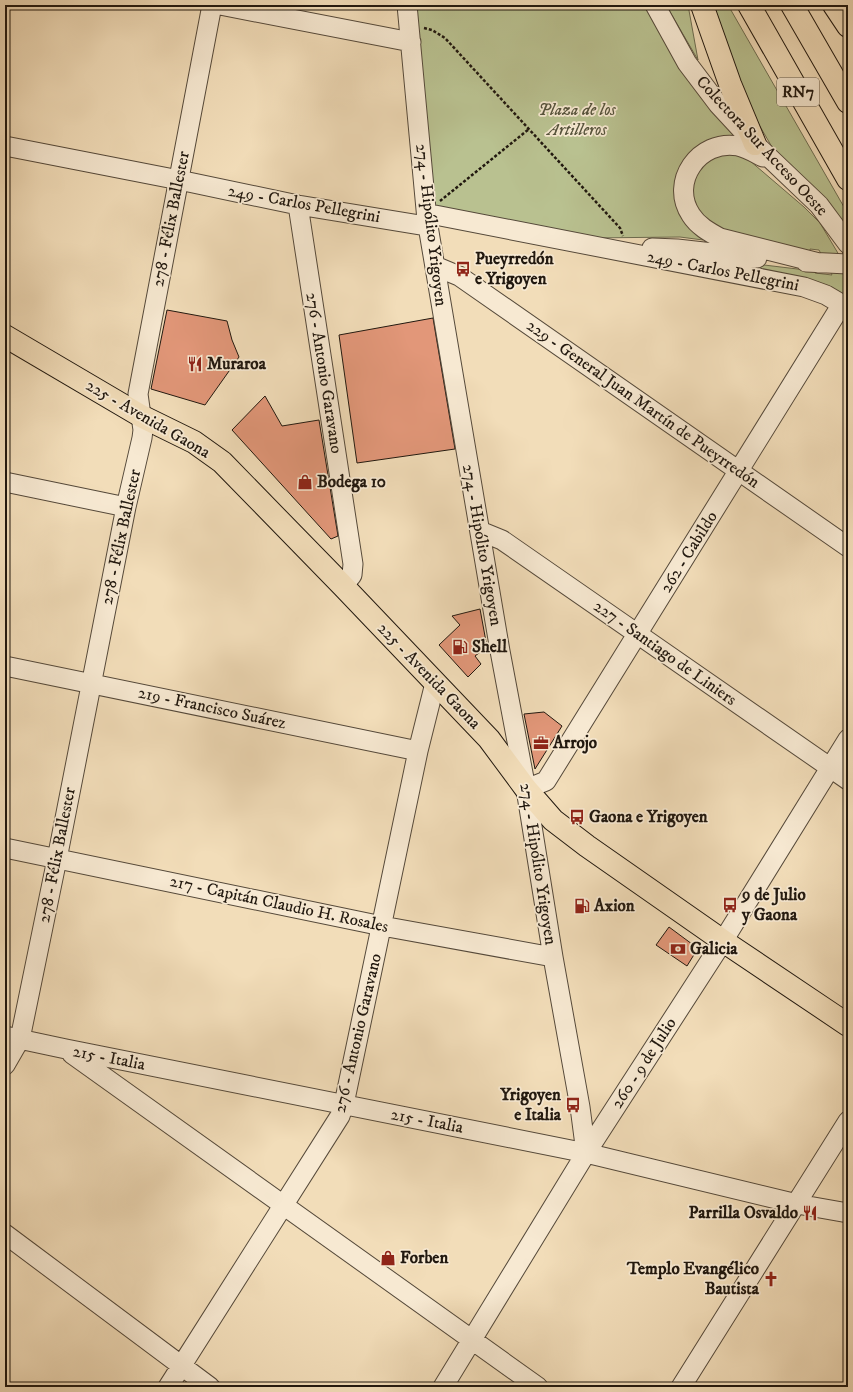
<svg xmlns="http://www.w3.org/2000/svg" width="853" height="1392" font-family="'IM FELL DW Pica',serif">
<rect width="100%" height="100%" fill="#f2ddb9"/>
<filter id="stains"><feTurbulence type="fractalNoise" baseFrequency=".005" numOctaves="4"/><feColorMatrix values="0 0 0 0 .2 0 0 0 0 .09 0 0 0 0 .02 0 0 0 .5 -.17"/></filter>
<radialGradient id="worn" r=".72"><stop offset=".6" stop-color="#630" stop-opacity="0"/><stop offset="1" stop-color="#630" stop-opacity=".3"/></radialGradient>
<path fill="#b9c190" stroke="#6d6c50" d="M414 5H647L744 140 684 165 704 239 703 240 680 237 589 238 438 208 433 203Z
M666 5H688L698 60Z
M709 5H728L848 214V229L772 147 740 92Z
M720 153 739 154 749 160 804 207 820 223 848 270V302L689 256 814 271 815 273 832 275 819 250 810 249V251L711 227 704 222 689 195 698 169Z"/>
<path fill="#e29779" stroke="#21180f" d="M167 310 227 321 232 340 239 357 205 405 151 389Z
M433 318 455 449 357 463 339 335Z
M265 396 282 426 319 420 338 536 331 539 232 430Z
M480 609 487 647 475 656 481 664 468 677 439 645 460 625 452 616Z
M544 712 562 726 535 769 524 714Z
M669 927 692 944 695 953 687 966 656 945Z"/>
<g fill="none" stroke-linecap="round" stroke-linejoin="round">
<g stroke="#55493a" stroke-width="21">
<path id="minor" d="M220 5 411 42
M407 5 427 220 500 651 526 789 553 957 580 1107 586 1153
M655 5 687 63 718 104 755 144 819 205 848 244
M5 146 179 180 298 205 420 225 435 215 804 287 826 295 848 308
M763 157C755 153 747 148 738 146 699 139 669 182 691 215 698 226 709 232 720 238L819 263
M298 205 353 564 352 575 343 586
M652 248 677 249 757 258
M806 262 848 264
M435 266 459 276 848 547
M5 482 126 507
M480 531 502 540 848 780
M5 666 418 751
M526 789 546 781 842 304
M5 848 382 926 553 957
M5 1036 66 1049 586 1153 797 1204 848 1213
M72 1054 538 1387
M5 1065 20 1039 57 859 126 507 142 438 143 430 138 394 212 5
M5 1234 210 1387
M168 1387 340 1116 344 1104 418 751 435 683
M443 1387 586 1153 723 941 848 739
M681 1387 848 1121"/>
</g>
<g stroke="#21180f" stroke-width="24">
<path id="major" d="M5 336 141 416 194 442 222 462 343 586 489 739 526 789 553 820 587 846 723 941 848 1025"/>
</g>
<g stroke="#21180f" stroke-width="24">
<path id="highway" d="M702 5 730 84 755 144
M749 5 848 179
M792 5 848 102
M834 5 848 26"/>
</g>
<path stroke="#21180f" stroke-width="2.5" stroke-dasharray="3 2" stroke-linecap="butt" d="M424 28 432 30 445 38 620 228 623 236
M440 201 529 129"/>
<use href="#minor" stroke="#f7e9d2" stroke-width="19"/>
<use href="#major" stroke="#f2ddb9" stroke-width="22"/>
<use href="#highway" stroke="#f2ddb9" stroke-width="22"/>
</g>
<defs>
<g id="bus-bare" transform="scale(1.2)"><path d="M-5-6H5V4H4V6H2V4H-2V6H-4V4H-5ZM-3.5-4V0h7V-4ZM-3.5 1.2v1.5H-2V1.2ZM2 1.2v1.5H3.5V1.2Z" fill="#8f2418" stroke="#f7e9d2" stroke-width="2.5" paint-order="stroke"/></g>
<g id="restaurant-bare" transform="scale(1.2)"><path d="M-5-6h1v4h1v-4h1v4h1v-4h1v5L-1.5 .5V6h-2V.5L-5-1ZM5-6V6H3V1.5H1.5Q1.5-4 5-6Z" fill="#8f2418" stroke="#f7e9d2" stroke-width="2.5" paint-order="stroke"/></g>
<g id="shop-bare" transform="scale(1.2)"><path d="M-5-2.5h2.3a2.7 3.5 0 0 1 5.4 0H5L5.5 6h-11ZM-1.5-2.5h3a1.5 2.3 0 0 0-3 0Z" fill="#8f2418" stroke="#f7e9d2" stroke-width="2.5" paint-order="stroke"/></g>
<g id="fuel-bare" transform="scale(1.2)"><path d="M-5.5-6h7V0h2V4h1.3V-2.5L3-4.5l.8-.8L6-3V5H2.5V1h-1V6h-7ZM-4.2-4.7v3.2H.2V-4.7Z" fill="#8f2418" stroke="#f7e9d2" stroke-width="2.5" paint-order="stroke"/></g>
<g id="office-bare" transform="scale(1.2)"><path d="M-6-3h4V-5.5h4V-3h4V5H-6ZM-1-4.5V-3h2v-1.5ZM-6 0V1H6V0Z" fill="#8f2418" stroke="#f7e9d2" stroke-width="2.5" paint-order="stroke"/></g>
<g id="bank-bare" transform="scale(1.2)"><path d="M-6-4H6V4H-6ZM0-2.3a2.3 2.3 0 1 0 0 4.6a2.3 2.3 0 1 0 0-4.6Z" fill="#8f2418" stroke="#f7e9d2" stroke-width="2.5" paint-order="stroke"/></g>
<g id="church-bare" transform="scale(1.2)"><path d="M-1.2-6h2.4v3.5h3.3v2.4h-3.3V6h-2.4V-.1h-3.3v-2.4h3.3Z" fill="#8f2418" stroke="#f7e9d2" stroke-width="2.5" paint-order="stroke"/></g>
</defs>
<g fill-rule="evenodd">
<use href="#bus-bare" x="463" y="269"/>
<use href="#restaurant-bare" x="195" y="364"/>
<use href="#shop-bare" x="305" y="482"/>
<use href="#fuel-bare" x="460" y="647"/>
<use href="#office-bare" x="541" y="743"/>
<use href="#bus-bare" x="577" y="817"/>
<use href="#bus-bare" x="730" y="905"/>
<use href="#fuel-bare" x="582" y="906"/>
<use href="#bank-bare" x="678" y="949"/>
<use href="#bus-bare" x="573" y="1105"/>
<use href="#restaurant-bare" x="810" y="1213"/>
<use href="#shop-bare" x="388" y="1258"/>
<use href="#church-bare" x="771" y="1279"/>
</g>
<g text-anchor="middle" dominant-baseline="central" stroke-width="3.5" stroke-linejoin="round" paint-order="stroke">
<rect fill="#f7e9d2" stroke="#61574a" stroke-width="1" x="777" y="78" width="42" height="28" rx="3"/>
<g font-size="16" font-weight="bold" fill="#21180f">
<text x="798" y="92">RN7</text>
</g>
<g font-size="17" font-style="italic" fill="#56533c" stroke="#f7e9d2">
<text x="577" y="110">Plaza de los<tspan x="577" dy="20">Artilleros</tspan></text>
</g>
<g font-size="17" fill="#21180f" stroke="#f7e9d2">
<text transform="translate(762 146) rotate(47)">Colectora Sur Acceso Oeste</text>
<text transform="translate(304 204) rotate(10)">249 - Carlos Pellegrini</text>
<text transform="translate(171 219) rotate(-79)">278 - Félix Ballester</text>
<text transform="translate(431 225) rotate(83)">274 - Hipólito Yrigoyen</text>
<text transform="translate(723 271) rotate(11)">249 - Carlos Pellegrini</text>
<text transform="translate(324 373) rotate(81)">276 - Antonio Garavano</text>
<text transform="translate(643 404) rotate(35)">229 - General Juan Martín de Pueyrredón</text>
<text transform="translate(148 419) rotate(30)">225 - Avenida Gaona</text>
<text transform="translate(121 537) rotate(-78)">278 - Félix Ballester</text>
<text transform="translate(482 545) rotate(80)">274 - Hipólito Yrigoyen</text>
<text transform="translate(689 552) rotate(-58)">262 - Cabildo</text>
<text transform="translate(665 653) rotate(35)">227 - Santiago de Liniers</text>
<text transform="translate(429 676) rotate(46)">225 - Avenida Gaona</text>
<text transform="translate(212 708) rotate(12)">219 - Francisco Suárez</text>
<text transform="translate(57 855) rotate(-79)">278 - Félix Ballester</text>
<text transform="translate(538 864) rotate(81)">274 - Hipólito Yrigoyen</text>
<text transform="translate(279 904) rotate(12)">217 - Capitán Claudio H. Rosales</text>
<text transform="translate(358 1033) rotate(-77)">276 - Antonio Garavano</text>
<text transform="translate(109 1058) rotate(11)">215 - Italia</text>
<text transform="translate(644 1063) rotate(-57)">260 - 9 de Julio</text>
<text transform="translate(427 1121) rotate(11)">215 - Italia</text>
</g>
<g font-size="17" font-weight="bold" fill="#21180f" stroke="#f7e9d2" text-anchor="start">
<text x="475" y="259">Pueyrredón<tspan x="475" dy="20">e Yrigoyen</tspan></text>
<text x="207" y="364">Muraroa</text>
<text x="317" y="482">Bodega 10</text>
<text x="472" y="647">Shell</text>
<text x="553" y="743">Arrojo</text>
<text x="589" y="817">Gaona e Yrigoyen</text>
<text x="742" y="895">9 de Julio<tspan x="742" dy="20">y Gaona</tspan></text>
<text x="594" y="906">Axion</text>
<text x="690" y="949">Galicia</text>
<text x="561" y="1095" text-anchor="end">Yrigoyen<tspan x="561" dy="20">e Italia</tspan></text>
<text x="798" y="1213" text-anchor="end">Parrilla Osvaldo</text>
<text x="400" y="1258">Forben</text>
<text x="759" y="1269" text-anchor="end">Templo Evangélico<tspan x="759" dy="20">Bautista</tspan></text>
</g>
</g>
<rect width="853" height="1392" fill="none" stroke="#f2ddb9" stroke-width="20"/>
<rect x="6" y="6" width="841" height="1380" fill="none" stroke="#21180f" stroke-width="2"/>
<rect x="10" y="10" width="833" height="1372" fill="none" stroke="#21180f"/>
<rect width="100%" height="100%" filter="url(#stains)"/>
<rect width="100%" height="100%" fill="url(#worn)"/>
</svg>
